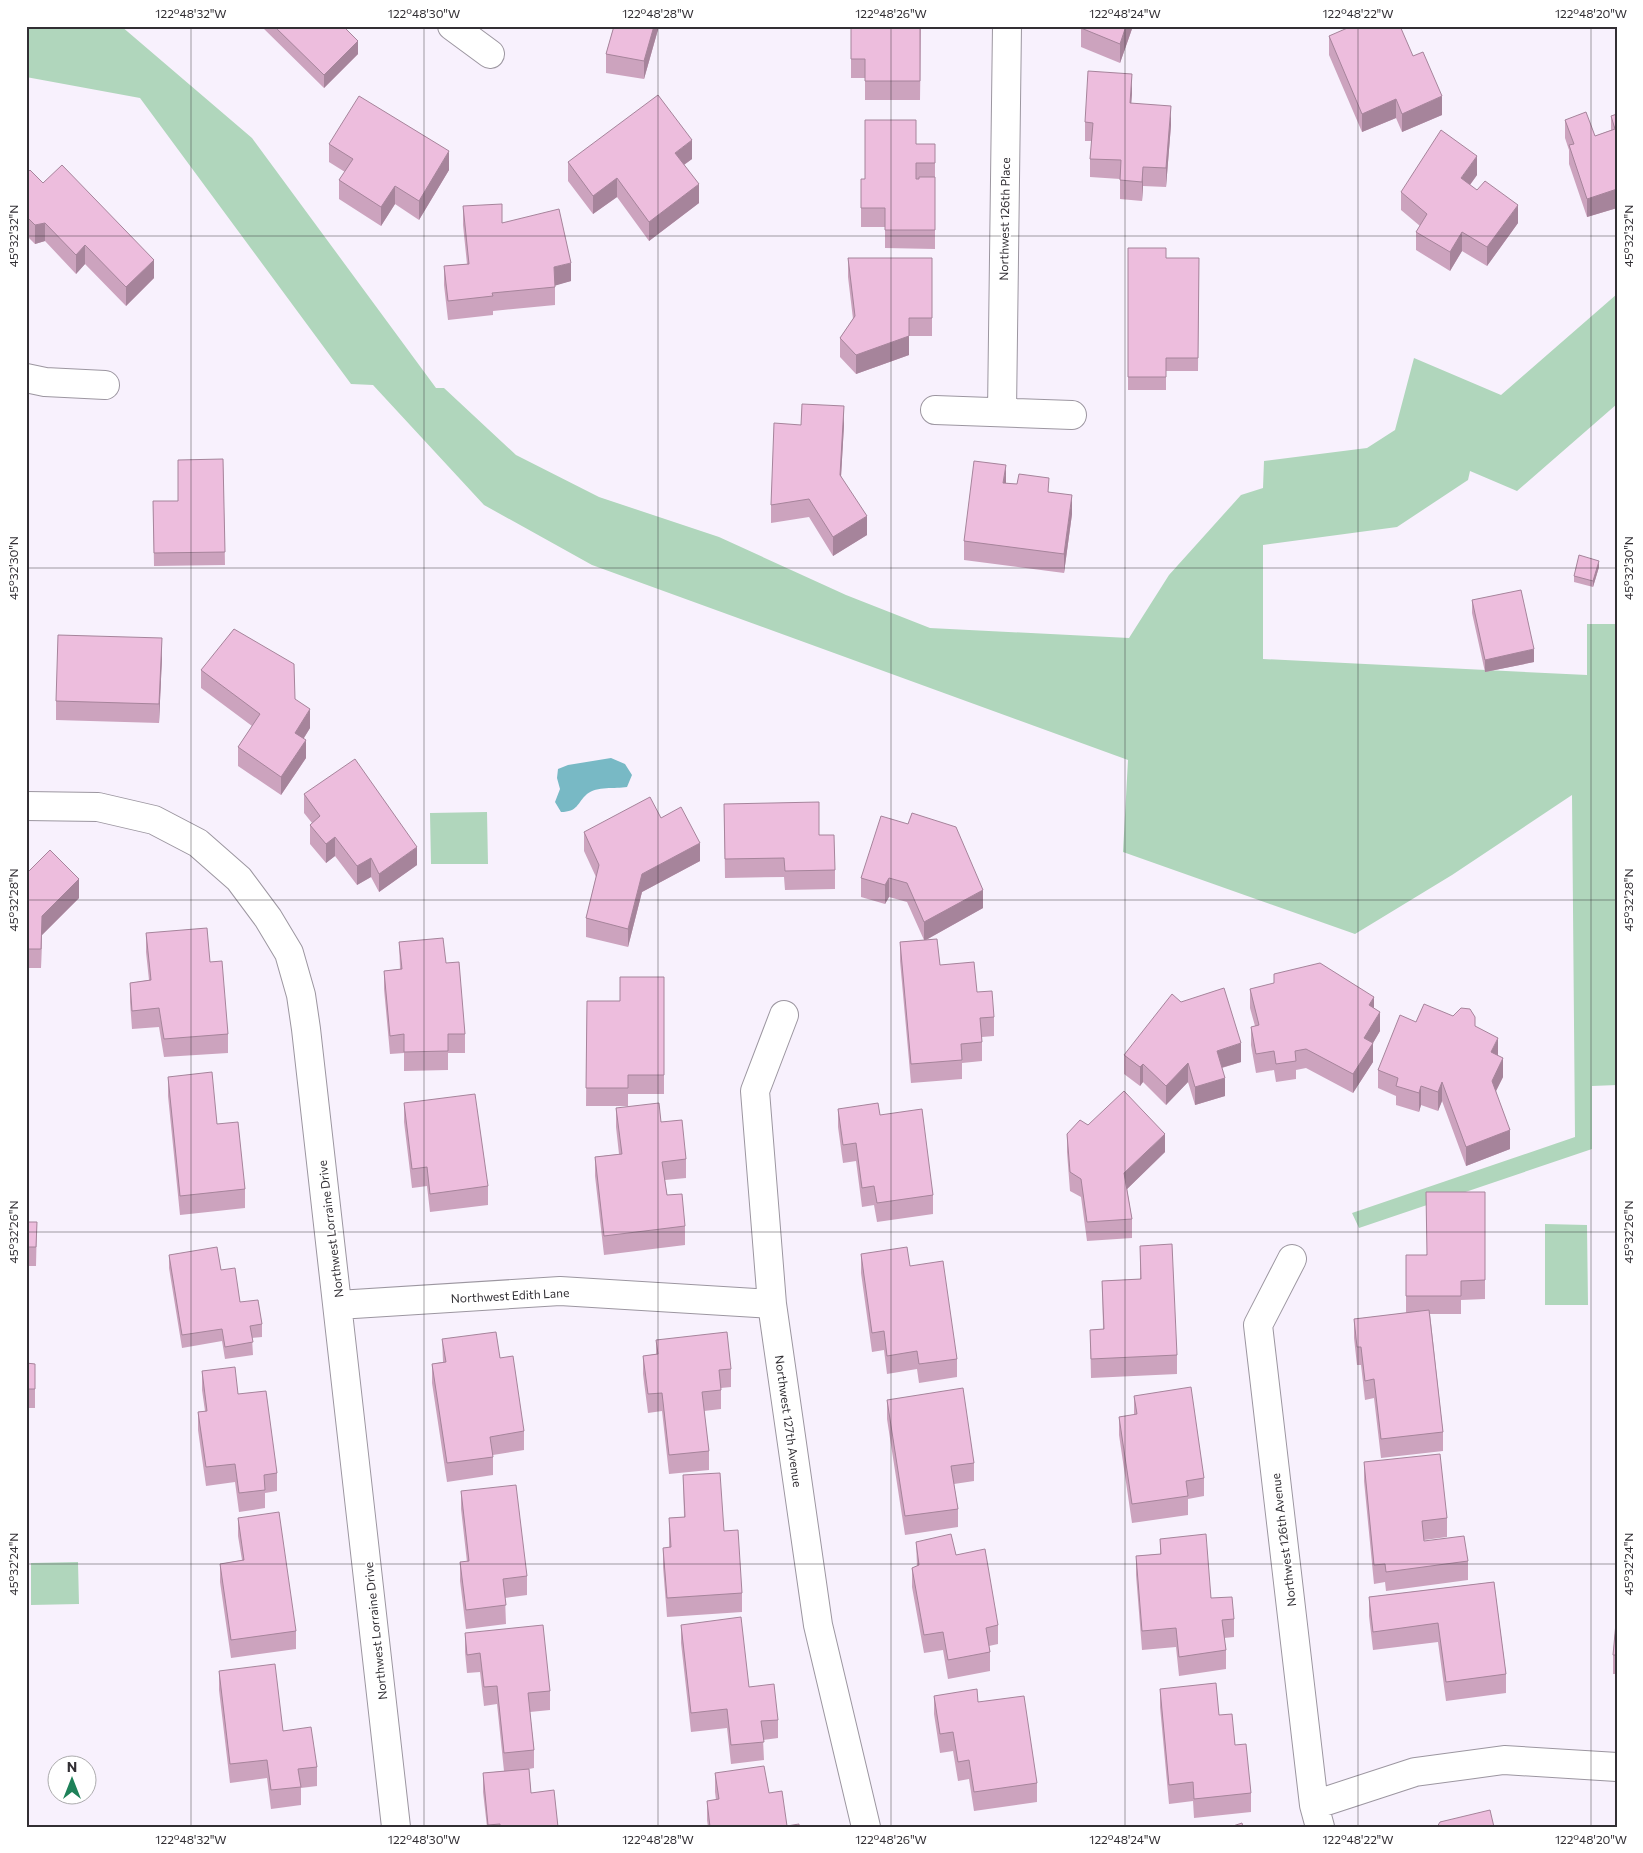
<svg xmlns="http://www.w3.org/2000/svg" width="1643" height="1853" font-family="Commissioner,sans-serif">
<rect width="100%" height="100%" fill="#f8f1fd"/>
<path fill="#b0d6bc" d="M26 26H121L252 138 436 388H444L516 455 599 497 719 537 846 595 930 628 1129 638 1169 575 1241 495 1263 488 1264 461 1367 448 1395 430 1414 358 1501 395 1617 294V404L1517 491 1470 471 1468 480 1397 527 1263 545V659L1587 675V624H1617V1085L1592 1086V1149L1359 1228 1352 1213 1575 1137 1572 795 1452 875 1355 934 1123 852 1128 760 592 565 484 505 373 385 351 384 140 98 26 77Z
M487 812 488 864H431L430 813Z
M1545 1224 1587 1225 1588 1305H1545Z
M78 1562 79 1604 31 1605V1563Z"/>
<path fill="#78b9c5" d="M611 758 625 764 632 775 627 787C615 789 597 786 587 794 577 803 578 812 561 812L555 802 560 789 557 778 558 769 568 765Z"/>
<g fill="none" stroke-linecap="round" stroke-linejoin="round">
<g stroke="#9c96a0" stroke-width="30">
<path id="minor" d="M452 26 490 54
M26 378 45 382 105 385
M935 410 1072 415
M1002 412 1007 26
M26 806 98 807 154 820 198 843 239 879 268 918 289 953 301 995 306 1029 396 1827
M784 1015 755 1091 772 1304 818 1625 866 1827
M1292 1259 1258 1325 1314 1805 1320 1827
M338 1305 560 1291 772 1304
M1314 1805 1415 1772 1504 1760 1617 1767"/>
</g>
<use href="#minor" stroke="#fff" stroke-width="28"/>
</g>
<path fill="#cca3be" d="M261 26H343L358 54 324 88Z
M614 26H659L644 79 606 73V54Z
M851 26H921L920 100H865V78H851Z
M1133 26 1120 63 1081 47V28Z
M1329 36 1442 115 1402 132 1396 118 1362 132 1329 55Z
M1132 93 1131 103 1171 125 1166 187 1143 186 1142 201 1120 199V179L1090 177V159L1092 141H1085V122Z
M1617 114V208L1587 217 1569 164V150L1565 138V120L1595 136 1611 130V116Z
M329 144 449 170 419 220 395 204 381 226 339 199V180L345 172 329 162Z
M916 144H935V249L885 248V227H861V179H865Z
M692 159 684 165 699 203 649 241 617 197 593 214 568 181V162Z
M26 174 43 183 154 278 126 306 85 264 76 274 45 241 35 244 26 235Z
M1477 175 1470 185 1518 223 1487 266 1462 251 1450 271 1416 250V232L1420 226 1401 210V192Z
M463 206 502 223 571 281 555 285V305L493 311V315L448 320 444 285V266L467 264 463 225Z
M1128 248 1166 258H1199L1198 371H1166V390H1128Z
M848 258H932V336H909V355L856 374 840 357V338L853 319 848 277Z
M801 425H844L841 476 867 535 833 556 809 517 771 523V505Z
M223 459 225 565 154 566 153 501H178Z
M1006 483 1049 492 1072 514 1064 573 964 560V541Z
M1599 567 1593 587 1574 582V576Z
M1472 600 1534 662 1485 672 1472 613Z
M162 657 159 723 56 720V701Z
M201 670 295 699 310 728 304 738 306 758 281 795 238 766V747L252 726 201 688Z
M304 794 417 865 379 892 371 877 357 885 335 856 326 863 310 844V825L312 823 304 813Z
M724 804 819 835 835 870V889L785 890 784 877 725 878Z
M661 818 700 861 642 892 628 947 586 937V918L596 877 584 851V832Z
M908 824 983 908 926 940 940 965 977 992 994 1017V1036L982 1037V1061L962 1063V1079L911 1083 900 961V942L924 940 907 902 889 897 885 904 861 897V878Z
M26 874 79 898 42 935 41 968H26Z
M146 933 210 962 228 1034V1053L164 1057 159 1027 132 1029 130 1002V983L149 980 146 952Z
M399 942 446 963 465 1034V1053H448V1070L404 1071V1053L390 1054 384 989V971L400 969Z
M664 977V1094H628V1106H586L587 1001H620Z
M1250 989 1374 1008 1380 1031 1373 1043V1062L1353 1093 1306 1068 1296 1070V1079L1276 1082 1274 1070 1256 1073 1251 1045V1027L1255 1026 1250 1008Z
M1416 1022 1475 1026 1498 1056 1503 1077 1496 1091 1510 1149 1466 1166 1442 1101 1438 1111 1421 1105 1419 1112 1396 1105V1096L1378 1088V1070Z
M1124 1055 1241 1062 1222 1068 1225 1096 1195 1105 1188 1082 1166 1105 1143 1082 1140 1086 1124 1074Z
M168 1077 217 1124 245 1189V1208L180 1215 168 1096Z
M404 1103 488 1186V1205L430 1212 427 1186 412 1188 404 1122Z
M616 1108 661 1122 686 1159V1178L665 1180 667 1195 685 1226V1245L604 1255 595 1176V1157L619 1154 616 1127Z
M838 1109 880 1115 933 1195V1214L877 1222 874 1205 862 1207 856 1161 843 1163 838 1127Z
M1088 1125 1165 1152 1127 1189 1132 1219V1238L1087 1241 1081 1197 1070 1191 1067 1152V1134Z
M1485 1192V1299L1461 1300V1314H1430L1443 1432V1451L1381 1458 1374 1398 1365 1400 1361 1365H1357L1354 1338V1319L1406 1313V1255H1426Z
M26 1222H37L36 1266H26Z
M1140 1246 1177 1355V1374L1091 1378 1090 1330 1103 1329 1102 1281 1140 1279Z
M861 1254 910 1266 957 1359V1377L919 1383 917 1369 887 1374 884 1350 872 1352 861 1273Z
M169 1255 221 1270 240 1302 262 1324V1337L252 1338 253 1355 225 1359 222 1341 182 1348 169 1268Z
M442 1339 500 1358 524 1431V1450L493 1455V1475L447 1482 432 1383V1364L443 1362Z
M656 1340 731 1369V1387L721 1388V1409L704 1411 709 1451V1470L669 1474 662 1411 648 1413 643 1374V1356L656 1354Z
M26 1363 35 1364V1408H26Z
M202 1371 238 1394 277 1473V1491L265 1493V1508L239 1512 235 1482 206 1486 198 1430V1412L205 1411 202 1390Z
M1134 1396 1204 1478V1496L1188 1499V1515L1132 1523 1119 1435V1417L1134 1415Z
M887 1400 974 1463V1481L954 1484 958 1509V1527L905 1535 887 1419Z
M1364 1462 1447 1518V1537L1424 1540V1541L1468 1561V1580L1386 1591 1385 1582 1374 1584 1364 1481Z
M683 1475 724 1531 742 1593V1612L667 1617 663 1567V1548H669V1518L684 1517Z
M461 1491 527 1576V1595L505 1598 506 1624 466 1629 460 1581V1562H467L461 1509Z
M238 1518 296 1631V1649L231 1658 220 1582V1564L242 1560 238 1536Z
M1160 1539 1211 1598 1234 1619V1637L1224 1638 1226 1650V1669L1179 1676 1176 1647 1142 1650 1136 1575V1556L1160 1554Z
M916 1542 956 1555 998 1625V1644L989 1646 990 1652V1671L948 1679 943 1650 924 1653 912 1587V1568L917 1566Z
M1494 1582 1506 1674V1693L1446 1701 1438 1642 1373 1650 1369 1616V1597Z
M1617 1612V1674H1613V1655Z
M681 1625 749 1687 778 1720V1738L763 1740 764 1760 731 1764 727 1728 691 1732 681 1643Z
M465 1633 550 1691V1710L530 1712 534 1750V1768L529 1769 531 1793 558 1827H487L483 1792V1773L504 1771 497 1704 484 1706 480 1672 467 1673 465 1652Z
M26 1647H28V1739H26Z
M219 1671 283 1731 317 1767V1786L301 1788V1805L271 1809 267 1778 230 1783 219 1690Z
M1160 1689 1219 1715 1235 1745 1251 1793V1812L1194 1818 1193 1801 1169 1804 1160 1707Z
M934 1696 978 1702 1037 1783V1802L974 1811 969 1779 958 1781 953 1751 940 1753 934 1714Z
M715 1773 769 1793 787 1826 799 1827H708L707 1820V1801L716 1800 715 1792Z"/>
<path fill="#a6849b" d="M654 26H659L644 79V61Z
M1126 26H1133L1120 63V44Z
M358 41V54L324 88V75Z
M1132 74V93L1130 122V103Z
M1442 96V115L1402 132V114Z
M1396 99V118L1362 132V114Z
M1171 106V125L1166 187V168Z
M692 140V159L675 171V153Z
M449 151V170L419 220V201Z
M1477 156V175L1461 197V178Z
M1143 167V186L1142 201V182Z
M617 178V197L593 214V196Z
M699 184V203L649 241V222Z
M395 186V204L381 226V207Z
M1617 189V208L1587 217V199Z
M1518 205V223L1487 266V247Z
M45 223V241L35 244V225Z
M1462 232V251L1450 271V252Z
M85 245V264L76 274V255Z
M154 260V278L126 306V287Z
M571 263V281L554 286V267Z
M909 336V355L856 374V355Z
M844 406V425L840 494V475Z
M1006 465V483H1003Z
M1072 495V514L1064 573V554Z
M867 516V535L833 556V537Z
M1599 561V567L1593 587V581Z
M162 638V657L159 723V704Z
M1534 649V662L1485 672V660Z
M310 709V728L295 752V733Z
M306 740V758L281 795V777Z
M335 837V856L326 863V844Z
M700 843V861L642 892 628 947V929L642 874Z
M417 847V865L379 892V874Z
M371 858V877L357 885V866Z
M889 878V897L885 904V885Z
M79 879V898L42 935 41 968 42 916Z
M983 890V908L924 941V922Z
M1374 997V1016L1369 1005Z
M1380 1012V1031L1373 1043V1062L1353 1093V1074L1364 1038Z
M1498 1038V1057L1491 1052Z
M1241 1043V1062L1217 1069V1051Z
M1503 1058V1077L1492 1099V1081Z
M1188 1063V1082L1166 1105V1086Z
M1143 1064V1082L1140 1086V1067Z
M1225 1078V1096L1195 1105V1087Z
M1442 1082V1101L1438 1111V1092Z
M1421 1086V1105L1419 1112V1093Z
M1510 1130V1149L1466 1166V1147Z
M1165 1134V1152L1124 1192V1173Z"/>
<path fill="#edbddd" stroke="#a6849b" d="M274 26H343L358 41 324 75Z
M614 26H654L644 61 606 54Z
M851 26H920V81H865V59H851Z
M1082 26H1126L1120 44 1081 28Z
M1352 26H1400L1413 56 1423 52 1442 96 1402 114 1396 99 1362 114 1329 36Z
M1088 71 1132 74 1130 103 1171 106 1166 168 1143 167 1142 182 1120 180 1121 160 1090 159 1093 123 1085 122Z
M658 95 692 140 675 153 699 184 649 222 617 178 593 196 568 162Z
M359 96 449 151 419 201 395 186 381 207 339 180 353 159 329 144Z
M1586 112 1595 136 1615 129 1611 116 1617 114V189L1587 199 1569 145 1574 144 1565 120Z
M865 120H916V144H935V163H916V179H919V177H935V230H885V208H861V179H865Z
M1441 130 1477 156 1461 178 1477 190 1485 181 1518 205 1487 247 1462 232 1450 252 1416 232 1427 214 1401 192Z
M62 165 154 260 126 287 85 245 76 255 45 223 35 225 26 216V174L30 170 43 183Z
M502 204V223L559 209 571 263 554 267 555 287 492 293 493 296 448 301 444 266 469 264 463 206Z
M1128 248H1166V258H1199L1198 358H1166V377H1128Z
M848 258H932V318H909V336L856 355 840 338 855 316Z
M802 404 844 406 840 475 867 516 833 537 809 499 771 505 774 423 801 425Z
M223 459 225 552 154 553 153 501H178V460Z
M974 461 1006 465 1003 483 1017 484 1019 474 1049 478 1048 492 1072 495 1064 554 964 541Z
M1579 555 1599 561 1593 581 1574 576Z
M1521 590 1534 649 1485 660 1472 600Z
M234 629 294 664 295 699 310 709 295 733 306 740 281 777 238 747 260 714 201 670Z
M58 635 162 638 159 704 56 701Z
M355 759 417 847 379 874 371 858 357 866 335 837 326 844 310 825 320 816 304 794Z
M650 797 661 818 681 807 700 843 642 874 628 929 586 918 599 865 584 832Z
M819 802V835H834L835 870 785 871 784 858 725 859 724 804Z
M912 813 956 827 983 890 924 922 907 883 889 878 885 885 861 878 881 816 908 824Z
M50 850 79 879 42 916 41 949H26V874Z
M207 928 210 962 222 961 228 1034 164 1039 159 1008 132 1011 130 983 151 980 146 933Z
M443 938 446 963 459 962 465 1034H448V1051L404 1052V1034L390 1036 384 971 402 969 399 942Z
M937 939 940 965 974 962 977 992 992 991 994 1017 980 1018 982 1042 961 1044 962 1060 911 1064 900 942Z
M1320 963 1374 997 1369 1005 1380 1012 1364 1038 1373 1043 1353 1074 1306 1049 1295 1051 1296 1061 1276 1064 1274 1051 1256 1054 1251 1027 1259 1025 1250 989 1274 983V974Z
M620 977H664V1075H628V1088H586L587 1001H620Z
M1224 988 1241 1043 1217 1051 1225 1078 1195 1087 1188 1063 1166 1086 1143 1064 1140 1067 1124 1055 1172 994 1181 1002Z
M1424 1004 1453 1016 1461 1008 1470 1009 1475 1017V1026L1498 1038 1491 1052 1503 1058 1492 1081 1510 1130 1466 1147 1442 1082 1438 1092 1421 1086 1419 1093 1396 1086 1398 1078 1378 1070 1400 1015 1416 1022Z
M212 1072 217 1124 238 1122 245 1189 180 1196 168 1077Z
M1124 1091 1165 1134 1124 1173 1132 1219 1087 1222 1081 1179 1070 1172 1067 1134 1080 1120 1088 1125Z
M475 1094 488 1186 430 1194 427 1167 412 1169 404 1103Z
M659 1103 661 1122 682 1120 686 1159 662 1162 667 1195 682 1194 685 1226 604 1236 595 1157 622 1154 616 1108Z
M878 1103 880 1115 922 1109 933 1195 877 1203 874 1186 862 1188 856 1143 843 1145 838 1109Z
M1426 1192H1485V1280L1461 1281V1296H1406V1255H1427Z
M26 1222H37L36 1247H26Z
M1172 1244 1177 1355 1091 1359 1090 1330 1104 1329 1102 1281 1141 1279 1140 1246Z
M217 1247 221 1270 235 1268 240 1302 258 1300 262 1324 250 1326 253 1342 225 1347 222 1329 182 1335 169 1255Z
M907 1247 910 1266 943 1261 957 1359 919 1364 917 1351 887 1356 884 1331 872 1333 861 1254Z
M1429 1310 1443 1432 1381 1439 1374 1379 1365 1381 1361 1347H1357L1354 1319Z
M496 1332 500 1358 513 1356 524 1431 490 1437 493 1457 447 1463 432 1364 446 1362 442 1339Z
M727 1332 731 1369 719 1370 721 1390 702 1392 709 1451 669 1455 662 1393 648 1394 643 1356 658 1354 656 1340Z
M26 1363 35 1364V1389H26Z
M235 1367 238 1394 266 1391 277 1473 264 1475 265 1490 239 1493 235 1464 206 1467 198 1412 207 1411 202 1371Z
M1191 1387 1204 1478 1186 1481 1188 1496 1132 1504 1119 1417 1137 1414 1134 1396Z
M963 1388 974 1463 951 1466 958 1509 905 1516 887 1400Z
M1440 1454 1447 1518 1422 1521 1424 1541 1464 1536 1468 1561 1386 1572 1385 1564 1374 1565 1364 1462Z
M720 1473 724 1531 738 1530 742 1593 667 1598 663 1548 671 1547 669 1518 685 1517 683 1475Z
M516 1485 527 1576 503 1579 506 1605 466 1610 460 1562 469 1561 461 1491Z
M279 1512 296 1631 231 1640 220 1564 244 1560 238 1518Z
M951 1534 956 1555 985 1549 998 1625 986 1628 990 1652 948 1660 943 1632 924 1635 912 1568 919 1565 916 1542Z
M1206 1534 1211 1598 1232 1597 1234 1619 1222 1620 1226 1650 1179 1657 1176 1628 1142 1631 1136 1556 1161 1554 1160 1539Z
M1494 1582 1506 1674 1446 1682 1438 1623 1373 1632 1369 1597Z
M1617 1612V1655H1613Z
M741 1617 749 1687 774 1684 778 1720 761 1721 764 1742 731 1745 727 1709 691 1713 681 1625Z
M543 1625 550 1691 528 1693 534 1750 504 1753 497 1686 484 1687 480 1653 467 1655 465 1633Z
M26 1647H28V1720H26Z
M275 1664 283 1731 311 1727 317 1767 298 1769 301 1787 271 1790 267 1760 230 1764 219 1671Z
M1216 1683 1219 1715 1232 1714 1235 1745 1246 1744 1251 1793 1194 1799 1193 1782 1169 1785 1160 1689Z
M977 1689 978 1702 1024 1696 1037 1783 974 1792 969 1760 958 1762 953 1732 940 1734 934 1696Z
M764 1766 769 1793 782 1791 787 1826 799 1824V1827H710L707 1801 719 1799 715 1773Z
M529 1769 531 1793 554 1790 558 1827H500V1824L488 1825 483 1773Z
M1490 1810 1494 1827H1437L1440 1822Z
M1242 1823 1243 1827H1230Z"/>
<path fill="none" stroke="#322f34" stroke-width="1" stroke-opacity="0.45" d="M191 26V1827M424 26V1827M658 26V1827M891 26V1827M1125 26V1827M1358 26V1827M1591 26V1827M26 236H1617M26 568H1617M26 900H1617M26 1232H1617M26 1564H1617"/>
<g text-anchor="middle" dominant-baseline="central" stroke-width="4" stroke-linejoin="round" paint-order="stroke">
<g font-size="12" fill="#322f34" stroke="#fff">
<text transform="translate(1004 219) rotate(-89)">Northwest 126th Place</text>
<text transform="translate(330 1229) rotate(-97)">Northwest Lorraine Drive</text>
<text transform="translate(510 1295) rotate(-3)">Northwest Edith Lane</text>
<text transform="translate(789 1421) rotate(82)">Northwest 127th Avenue</text>
<text transform="translate(1283 1540) rotate(-97)">Northwest 126th Avenue</text>
<text transform="translate(375 1631) rotate(-96)">Northwest Lorraine Drive</text>
</g>
</g>
<rect width="1643" height="1853" fill="none" stroke="#ffffff" stroke-width="55"/>
<g transform="translate(72 1780)"><circle r="24" fill="#ffffff" stroke="#adacae"/>
<path d="M0-4L9 19L0 12L-9 19Z" fill="#1e8159"/>
<text y="-8" font-size="14" font-weight="bold" text-anchor="middle" fill="#322f34">N</text>
</g>
<rect x="28" y="28" width="1588" height="1798" fill="none" stroke="#322f34" stroke-width="2"/>
<g font-size="12" text-anchor="middle" fill="#322f34">
<text x="191" y="18">122°48'32"W</text>
<text x="424" y="18">122°48'30"W</text>
<text x="658" y="18">122°48'28"W</text>
<text x="891" y="18">122°48'26"W</text>
<text x="1125" y="18">122°48'24"W</text>
<text x="1358" y="18">122°48'22"W</text>
<text x="1591" y="18">122°48'20"W</text>
<text transform="translate(14 236) rotate(-90)" y="4">45°32'32"N</text>
<text transform="translate(1629 236) rotate(-90)" y="4">45°32'32"N</text>
<text transform="translate(14 568) rotate(-90)" y="4">45°32'30"N</text>
<text transform="translate(1629 568) rotate(-90)" y="4">45°32'30"N</text>
<text transform="translate(14 900) rotate(-90)" y="4">45°32'28"N</text>
<text transform="translate(1629 900) rotate(-90)" y="4">45°32'28"N</text>
<text transform="translate(14 1232) rotate(-90)" y="4">45°32'26"N</text>
<text transform="translate(1629 1232) rotate(-90)" y="4">45°32'26"N</text>
<text transform="translate(14 1564) rotate(-90)" y="4">45°32'24"N</text>
<text transform="translate(1629 1564) rotate(-90)" y="4">45°32'24"N</text>
<text x="191" y="1844">122°48'32"W</text>
<text x="424" y="1844">122°48'30"W</text>
<text x="658" y="1844">122°48'28"W</text>
<text x="891" y="1844">122°48'26"W</text>
<text x="1125" y="1844">122°48'24"W</text>
<text x="1358" y="1844">122°48'22"W</text>
<text x="1591" y="1844">122°48'20"W</text>
</g>
</svg>
